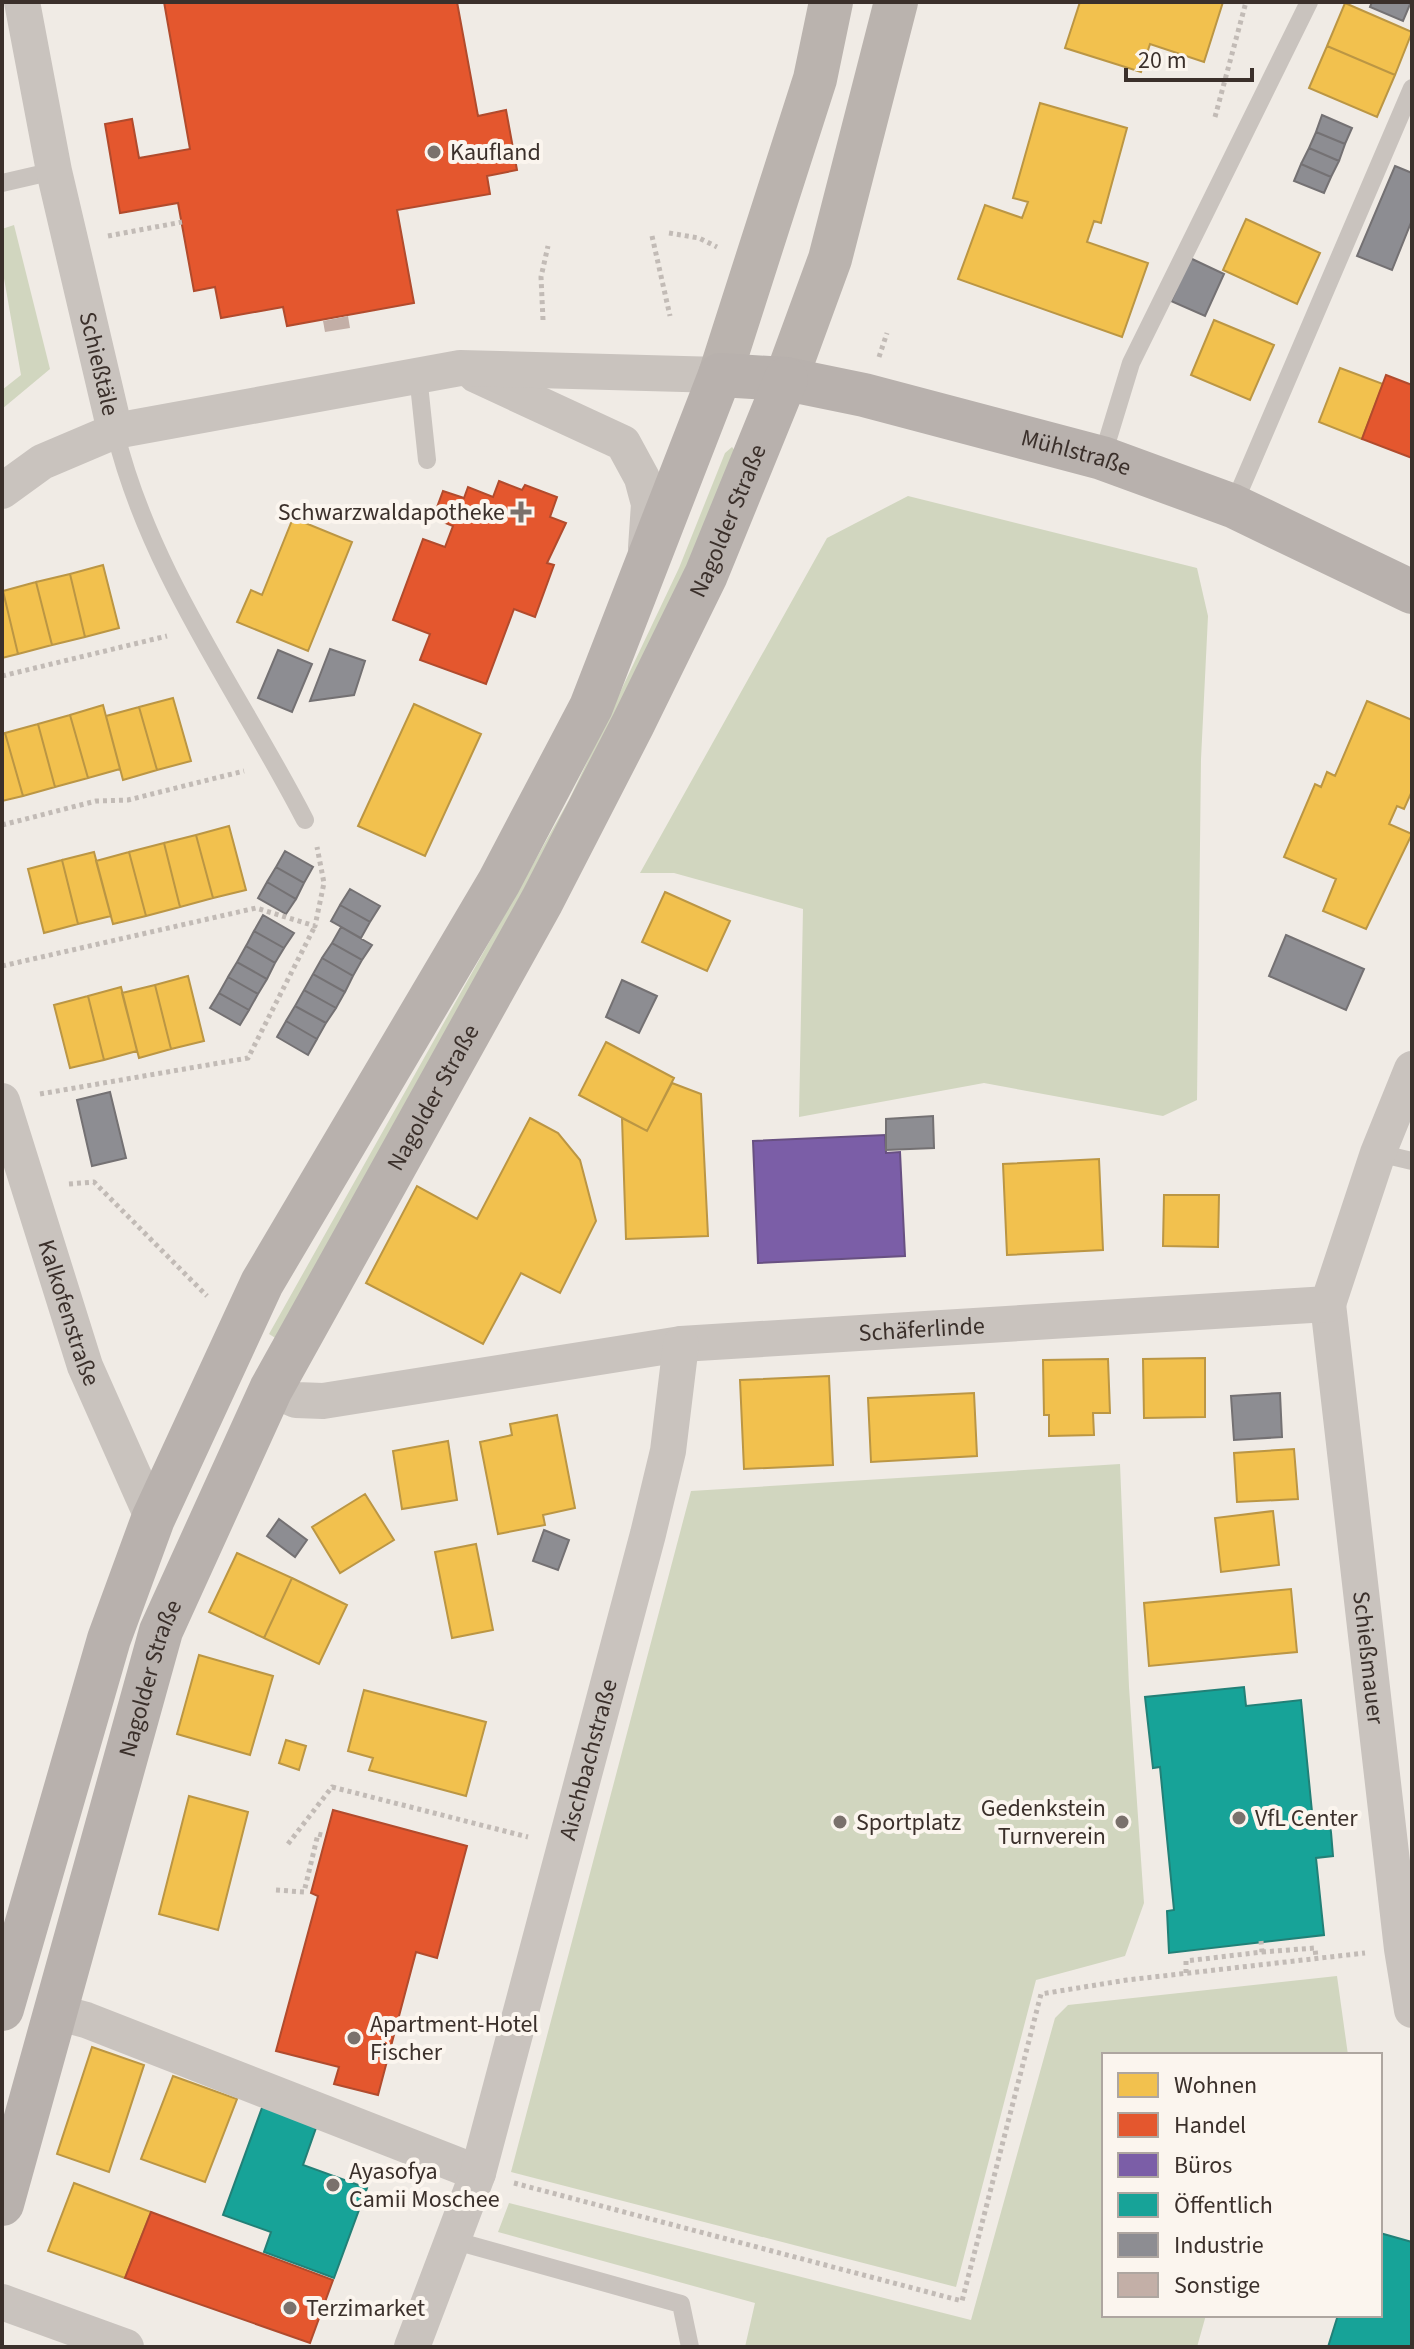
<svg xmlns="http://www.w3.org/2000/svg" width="1414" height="2349" font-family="'Source Sans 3',sans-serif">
<rect width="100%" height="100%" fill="#f0ebe5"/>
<path fill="#d1d6bf" d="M14 225 50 369 2 409V390L21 375 2 267V229Z
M732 447 739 456 638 682 277 1339 269 1334 569 800 679 568 725 453Z
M908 496 1197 568 1208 616 1201 759 1197 1100 1163 1116 984 1083 799 1117 803 909 674 873H640L827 538Z
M1120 1464 1129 1687 1144 1903 1125 1956 1036 1980 956 2287 511 2172 691 1491Z
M1337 1976 1348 2055H1104V2315H1206L1197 2347H745L755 2303 498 2232 509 2203 971 2320 1055 2018 1068 2005Z"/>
<path fill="#f2c14e" stroke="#bb9644" stroke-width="2" d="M1080 2H1223L1204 62 1150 44 1141 72 1065 48Z
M1345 3 1412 32 1395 75 1327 46Z
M1327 46 1395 75 1377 117 1309 88Z
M1040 103 1127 128 1101 223 1094 221 1087 242 1148 263 1122 337 958 279 985 205 1022 218 1028 202 1013 198Z
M1246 219 1320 253 1297 304 1223 270Z
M1214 320 1274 345 1250 400 1191 375Z
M1340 368 1383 384 1362 439 1319 422Z
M293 518 352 542 308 651 237 622 251 590 262 595Z
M103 565 119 628 85 637 70 574Z
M70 574 85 637 52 645 36 582Z
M36 582 52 645 18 654 3 591Z
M3 591 18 654 2 658V591Z
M173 698 191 761 157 770 139 707Z
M1367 701 1412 720V791L1404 809 1397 806 1389 824 1412 834 1366 929 1323 911 1336 879 1284 857 1315 784 1321 787 1327 772 1335 776Z
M414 704 481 734 425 856 358 826Z
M103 705 120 769 88 778 70 715Z
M139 707 157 770 123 780 106 716Z
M70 715 88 778 55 787 38 724Z
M38 724 55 787 23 796 5 733Z
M5 733 23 796 2 801V734Z
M229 826 246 890 213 898 196 835Z
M196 835 213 898 180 907 164 843Z
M164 843 180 907 146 916 129 852Z
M94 852 111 916 78 924 62 860Z
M129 852 146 916 113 924 96 861Z
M62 860 78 924 44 933 28 869Z
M665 892 730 921 707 971 642 942Z
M188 976 204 1041 171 1049 155 985Z
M155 985 171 1049 139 1058 122 993Z
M121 987 137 1051 104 1060 88 996Z
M88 996 104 1060 70 1068 54 1005Z
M606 1042 674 1078 647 1131 579 1095Z
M672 1083 701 1094 708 1236 626 1239 622 1118 647 1131Z
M530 1118 558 1133 580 1160 596 1221 560 1293 521 1273 483 1344 366 1283 417 1186 477 1219Z
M1099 1159 1103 1250 1007 1255 1003 1164Z
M1164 1195H1219L1218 1247 1163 1246Z
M1205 1358V1417L1144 1418 1143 1359Z
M1108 1359 1110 1413H1093L1094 1435 1049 1436V1415H1044L1043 1360Z
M829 1376 833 1465 744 1469 740 1380Z
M974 1393 977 1456 871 1462 868 1398Z
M557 1415 575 1508 543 1515 545 1525 498 1534 480 1442 512 1435 510 1424Z
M448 1441 457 1500 402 1509 393 1451Z
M1294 1449 1298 1499 1237 1502 1234 1453Z
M365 1494 394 1540 340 1573 312 1527Z
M1273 1511 1279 1565 1221 1572 1215 1518Z
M476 1544 493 1630 452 1638 435 1552Z
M237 1553 292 1578 264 1638 209 1612Z
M292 1578 347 1605 319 1664 264 1638Z
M1291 1589 1297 1652 1149 1666 1144 1603Z
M199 1655 273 1676 250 1755 177 1734Z
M364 1690 486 1722 466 1796 369 1770 373 1758 348 1751Z
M286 1740 306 1746 299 1770 279 1763Z
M189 1796 248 1812 218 1930 159 1914Z
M92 2047 144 2065 109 2172 57 2154Z
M173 2076 237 2099 205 2182 141 2159Z
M74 2183 151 2212 125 2278 48 2251Z"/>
<path fill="#e4572e" stroke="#b14b2d" stroke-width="2" d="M164 2H457L478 116 506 110 517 170 487 176 490 194 397 210 414 303 287 326 283 307 221 318 215 287 194 291 178 203 120 213 105 124 132 119 139 158 190 149Z
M1386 375 1412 385V458L1362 439Z
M499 481 522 490 525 485 557 497 550 517 566 523 547 563 554 565 535 617 514 609 486 684 420 660 430 634 393 620 423 539 445 547 453 526 433 518 443 491 464 498 468 487 493 497Z
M333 1810 467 1846 437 1958 416 1952 378 2095 334 2084 339 2067 276 2051 318 1896 311 1893Z
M151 2212 333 2280 310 2343 125 2278Z"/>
<path fill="#7b5ea7" stroke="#685082" stroke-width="2" d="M885 1135 886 1153 900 1152 905 1256 758 1263 753 1141Z"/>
<path fill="#17a398" stroke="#228077" stroke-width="2" d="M1244 1687 1246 1706 1301 1700 1313 1822 1329 1820 1331 1832 1333 1856 1316 1858 1324 1935 1169 1953 1167 1911 1174 1910 1160 1767 1153 1768 1145 1697Z
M263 2105 317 2125 303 2165 367 2188 334 2278 264 2252 271 2232 223 2215Z
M1380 2233 1412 2242V2347H1328L1338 2315H1380Z"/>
<path fill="#8d8d92" stroke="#747173" stroke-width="2" d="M1372 2H1411L1403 21 1370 7Z
M1322 115 1352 128 1345 144 1316 132Z
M1316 132 1345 144 1339 161 1309 148Z
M1309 148 1339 161 1331 177 1301 164Z
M1301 164 1331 177 1324 193 1294 181Z
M1395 166 1412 173V220L1392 270 1357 256Z
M1190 258 1224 274 1205 316 1171 301Z
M330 649 365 661 354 695 310 701Z
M278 650 312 664 292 712 258 698Z
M285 851 313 867 304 883 276 867Z
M276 867 304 883 296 899 267 882Z
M267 882 296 899 286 914 258 898Z
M350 889 380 906 370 922 340 905Z
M340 905 370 922 361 938 331 921Z
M263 915 294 933 284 948 254 931Z
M341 927 372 945 362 960 332 943Z
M254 931 284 948 275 963 246 946Z
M1286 935 1364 969 1346 1010 1269 976Z
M332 943 362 960 353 976 322 958Z
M246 946 275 963 267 979 237 962Z
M322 958 353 976 345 992 313 974Z
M237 962 267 979 258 994 228 977Z
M313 974 345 992 336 1008 304 990Z
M228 977 258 994 249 1010 219 993Z
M622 980 657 996 639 1033 606 1017Z
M304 990 336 1008 326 1023 295 1006Z
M219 993 249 1010 240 1025 210 1008Z
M295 1006 326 1023 317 1039 286 1021Z
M286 1021 317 1039 308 1055 277 1037Z
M110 1092 126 1158 92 1166 77 1100Z
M933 1116 934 1148 886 1150V1119Z
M1280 1393 1282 1437 1234 1440 1231 1396Z
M279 1519 307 1540 295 1557 267 1536Z
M544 1530 569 1540 558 1570 533 1561Z"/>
<path fill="#c3afa7" d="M348 316 350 328 325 332 323 321Z"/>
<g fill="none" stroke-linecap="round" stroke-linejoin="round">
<path stroke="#c2bbb6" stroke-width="5" stroke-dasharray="4 4" stroke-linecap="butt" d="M1215 117 1246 2
M669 233 699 238 717 247
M108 236 182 222
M652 236 670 316
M543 320 541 277 548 246
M879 357 887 333
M2 676 167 636
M2 825 96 801 128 800 244 771
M2 966 256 908 315 926 324 883 317 847
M40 1094 248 1058 315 926
M69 1184 94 1182 207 1296
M288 1844 332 1787 528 1837
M276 1890 304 1892 318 1834 326 1836
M1262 1952 1315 1948 1316 1958
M1186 1973V1961L1262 1952 1261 1941
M514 2183 962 2301 1041 1994 1127 1980 1365 1953"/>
<path stroke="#c9c3be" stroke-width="18" d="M2 183 54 171
M418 375 427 460
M115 431C149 572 239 692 305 820
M1102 458 1131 363 1309 2
M1233 506 1412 88
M1378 1153 1412 1161
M452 2240 681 2304 690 2347"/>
<g stroke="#c9c3be" stroke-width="36">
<path id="s1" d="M22 2 54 171 115 431"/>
<path d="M476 375 623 443 642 478 649 504 646 548"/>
<path d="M2 491 42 462 115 431 460 368 720 375"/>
<path id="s2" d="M2 1101 85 1366 153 1519"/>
<path id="s3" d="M1328 1304 1402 1949 1412 2010"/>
<path id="s4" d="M271 1389 296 1400 323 1401 681 1344 1328 1304 1378 1153 1412 1069"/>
<path d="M56 2012 86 2020 478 2173"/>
<path d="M2 2302 126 2347"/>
<path id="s5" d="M412 2347 478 2173 648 1534 668 1451 681 1344"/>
</g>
<path stroke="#bab3ae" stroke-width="44" d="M720 375 815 79 831 2
M786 379 830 259 896 2"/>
<g stroke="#b8b1ad" stroke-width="44">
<path id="s6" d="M2 2009 109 1639 153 1519 262 1283 499 882 591 707 720 375 786 379 864 395 1102 458 1233 506 1412 592"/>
<path id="s7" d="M2 2204 161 1631 271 1389 542 901 633 724 706 575 786 379"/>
</g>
</g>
<g fill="#7a716c" stroke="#fbf5ee" stroke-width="3">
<circle cx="434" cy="152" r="8"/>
<path d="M517 500h8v8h8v8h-8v8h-8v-8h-8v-8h8z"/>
<circle cx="1239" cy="1818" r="8"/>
<circle cx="840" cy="1822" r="8"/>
<circle cx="1122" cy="1822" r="8"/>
<circle cx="354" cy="2038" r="8"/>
<circle cx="333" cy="2185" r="8"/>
<circle cx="290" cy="2308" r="8"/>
</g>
<g text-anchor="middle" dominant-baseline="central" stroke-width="8" stroke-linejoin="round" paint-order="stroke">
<g font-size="24" fill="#3b302b" stroke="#fbf5ee" text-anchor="start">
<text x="450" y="152">Kaufland</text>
<text x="505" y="512" text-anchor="end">Schwarzwaldapotheke</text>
<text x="1106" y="1808" text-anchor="end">Gedenkstein<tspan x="1106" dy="28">Turnverein</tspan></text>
<text x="1255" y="1818">VfL Center</text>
<text x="856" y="1822">Sportplatz</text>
<text x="370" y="2024">Apartment-Hotel<tspan x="370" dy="28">Fischer</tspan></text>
<text x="349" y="2171">Ayasofya<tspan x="349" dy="28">Camii Moschee</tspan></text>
<text x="306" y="2308">Terzimarket</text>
</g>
<g font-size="24" fill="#3b302b" stroke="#fbf5ee">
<text stroke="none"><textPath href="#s1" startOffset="370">Schießtäle</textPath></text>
<text stroke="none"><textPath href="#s6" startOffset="2158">Mühlstraße</textPath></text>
<text stroke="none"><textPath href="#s7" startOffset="1842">Nagolder Straße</textPath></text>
<text stroke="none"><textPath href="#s7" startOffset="1194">Nagolder Straße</textPath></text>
<text stroke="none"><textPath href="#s2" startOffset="222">Kalkofenstraße</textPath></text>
<text stroke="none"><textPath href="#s4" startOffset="658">Schäferlinde</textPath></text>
<text stroke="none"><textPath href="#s3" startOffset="356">Schießmauer</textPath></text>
<text stroke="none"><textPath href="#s7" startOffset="546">Nagolder Straße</textPath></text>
<text stroke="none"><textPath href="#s5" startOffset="614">Aischbachstraße</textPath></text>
</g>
</g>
<rect width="1414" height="2349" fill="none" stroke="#3b302b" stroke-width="8"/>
<rect x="1102" y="2053" width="280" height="264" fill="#fbf5ee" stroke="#aea6a0" stroke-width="2"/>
<rect x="1118" y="2073" width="40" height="24" fill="#f2c14e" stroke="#aea6a0" stroke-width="2"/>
<text x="1174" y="2093" font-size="24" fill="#3b302b">Wohnen</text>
<rect x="1118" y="2113" width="40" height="24" fill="#e4572e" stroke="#aea6a0" stroke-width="2"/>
<text x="1174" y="2133" font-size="24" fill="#3b302b">Handel</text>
<rect x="1118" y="2153" width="40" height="24" fill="#7b5ea7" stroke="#aea6a0" stroke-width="2"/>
<text x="1174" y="2173" font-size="24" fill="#3b302b">Büros</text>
<rect x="1118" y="2193" width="40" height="24" fill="#17a398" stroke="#aea6a0" stroke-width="2"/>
<text x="1174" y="2213" font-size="24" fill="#3b302b">Öffentlich</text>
<rect x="1118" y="2233" width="40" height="24" fill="#8d8d92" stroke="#aea6a0" stroke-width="2"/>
<text x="1174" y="2253" font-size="24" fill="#3b302b">Industrie</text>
<rect x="1118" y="2273" width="40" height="24" fill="#c3afa7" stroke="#aea6a0" stroke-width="2"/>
<text x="1174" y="2293" font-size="24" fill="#3b302b">Sonstige</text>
<path d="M1126 68v12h126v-12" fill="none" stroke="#3b302b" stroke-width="4"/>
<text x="1138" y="68" font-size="24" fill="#3b302b" stroke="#fbf5ee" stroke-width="6" paint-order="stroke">20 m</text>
</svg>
